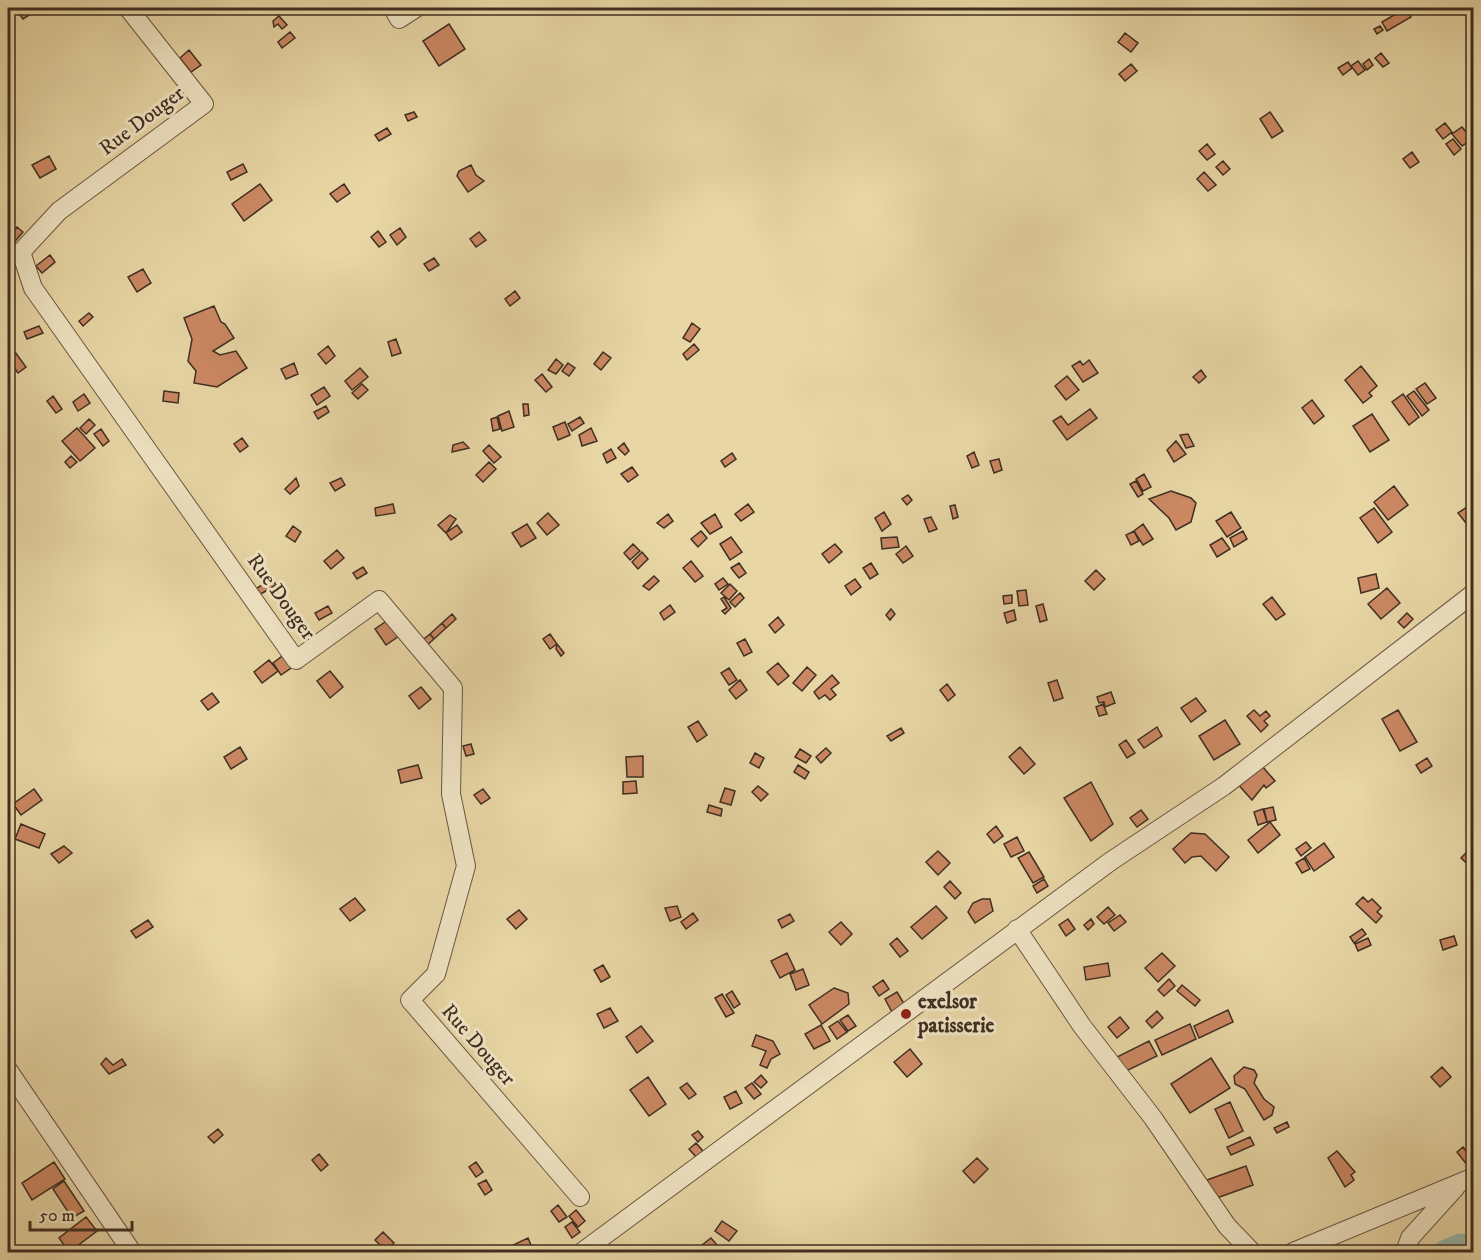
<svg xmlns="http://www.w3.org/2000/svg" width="1481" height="1260" font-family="'IM FELL DW Pica',serif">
<rect width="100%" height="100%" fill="#e8d6a5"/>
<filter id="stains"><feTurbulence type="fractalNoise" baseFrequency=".00333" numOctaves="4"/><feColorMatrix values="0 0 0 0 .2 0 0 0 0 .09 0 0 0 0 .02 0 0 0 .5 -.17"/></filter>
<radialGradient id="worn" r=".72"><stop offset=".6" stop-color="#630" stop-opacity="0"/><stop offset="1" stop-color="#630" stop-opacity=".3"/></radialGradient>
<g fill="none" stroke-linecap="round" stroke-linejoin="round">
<path stroke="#98b8ac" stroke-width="24" d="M1445 1252 1459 1246 1474 1245"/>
</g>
<path fill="#cb8863" stroke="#3f2e21" stroke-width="1.5" d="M25 8H31L34 12 23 19 18 12Z
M1406 8 1411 17 1387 31 1382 22Z
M279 16 287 25 282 29 278 24 274 27 273 21Z
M449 24 465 49 439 66 423 41Z
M1380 26 1383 30 1377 34 1374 29Z
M290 32 295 38 282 48 278 42Z
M1125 33 1138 43 1131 52 1118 42Z
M189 50 201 65 191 72 180 58Z
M1381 53 1389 63 1383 67 1375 58Z
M1369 59 1373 65 1367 70 1363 64Z
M1358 61 1365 70 1358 75 1351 66Z
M1348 62 1352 68 1343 75 1338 68Z
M1131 64 1137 71 1125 81 1119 74Z
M414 112 417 117 408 121 405 115Z
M1270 112 1283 131 1272 138 1260 119Z
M1445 123 1452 132 1443 139 1436 130Z
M1462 127 1472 139 1462 146 1452 134Z
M387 128 391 134 379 141 375 135Z
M1453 139 1461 149 1454 155 1446 144Z
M1207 144 1215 154 1207 160 1199 151Z
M1412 152 1419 162 1410 168 1403 159Z
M49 156 56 169 40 178 32 165Z
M8 159 14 167 8 172Z
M1223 161 1230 169 1223 175 1216 167Z
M243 164 247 172 231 180 227 172Z
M471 165 476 175 484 181 468 192 457 176 459 171Z
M1204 172 1216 185 1208 191 1197 179Z
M260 184 272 200 244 221 232 204Z
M344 184 350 193 337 202 330 194Z
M17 227 23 232 11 246 8 238Z
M400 228 406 237 397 245 390 235Z
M378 231 386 242 379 247 371 237Z
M479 232 486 240 476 247 470 239Z
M50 255 55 262 42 273 36 266Z
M434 258 439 265 429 271 424 264Z
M143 269 151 283 137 292 128 277Z
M515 291 520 298 510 306 505 299Z
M214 306 221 322 225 324 234 338 213 351 220 355 236 351 247 368 217 387 194 383 196 371 188 361 192 339 184 318Z
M89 313 93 317 83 326 79 321Z
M692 323 700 329 690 342 683 338Z
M39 326 43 333 27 339 24 332Z
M396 339 401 353 392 356 388 342Z
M694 344 699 350 687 360 683 354Z
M328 346 335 356 326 364 318 354Z
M15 352 26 367 18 373 8 359Z
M603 352 611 358 601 370 594 364Z
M556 359 563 365 556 374 548 370Z
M1089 360 1098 373 1083 382 1072 366 1080 361 1083 365Z
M294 363 298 374 286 379 281 369Z
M568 363 575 368 569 376 562 371Z
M1361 366 1377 386 1369 393 1372 396 1363 403 1345 380Z
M360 368 368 377 352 390 345 381Z
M1201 370 1206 377 1199 383 1193 377Z
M542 374 552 387 546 392 535 380Z
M1067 376 1079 390 1066 400 1055 386Z
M1425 383 1436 398 1427 404 1416 389Z
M362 384 368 390 358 399 352 393Z
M324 387 330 396 317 405 311 395Z
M164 391 179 393 178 403 163 401Z
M1414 391 1429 410 1422 416 1407 396Z
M84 394 90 403 78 411 73 402Z
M1403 394 1419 417 1409 425 1392 402Z
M53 396 62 409 56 413 47 401Z
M1312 400 1324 416 1314 424 1302 408Z
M523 404H528L529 415 524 416Z
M326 406 329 412 318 419 314 412Z
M1090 409 1097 418 1067 440 1053 421 1061 416 1068 425Z
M8 410 11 411 13 426H8Z
M509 411 514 427 502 431 498 416Z
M1372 414 1389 440 1370 452 1353 426Z
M497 417 500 429 493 431 491 419Z
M580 417 584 423 572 431 568 424Z
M89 419 95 425 86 434 80 428Z
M565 422 570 435 558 440 553 427Z
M77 428 95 448 80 461 62 441Z
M591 428 597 441 582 446 579 435Z
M101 429 109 441 103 446 94 434Z
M1188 434 1194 446 1186 448 1180 435Z
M242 438 248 446 240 452 234 444Z
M1176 441 1186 454 1174 462 1167 450Z
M463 442 469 448 452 452 453 445Z
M624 443 629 451 625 455 618 448Z
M489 445 501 457 494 463 483 451Z
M611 449 616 458 607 463 603 454Z
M974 452 979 465 972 468 967 456Z
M732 453 736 459 725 467 721 461Z
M71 456 77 462 70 468 65 462Z
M999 459 1002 470 994 473 990 461Z
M489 462 496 469 483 482 476 475Z
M632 467 638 475 628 482 621 474Z
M1144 474 1151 487 1143 491 1136 479Z
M296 478 299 486 290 494 285 489Z
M341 478 345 485 335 491 330 483Z
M1136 481 1143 494 1138 497 1130 484Z
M1394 486 1408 505 1388 520 1374 502Z
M1171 491 1191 498 1196 503 1191 522 1176 530 1169 518 1149 499Z
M908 495 912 500 907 505 902 499Z
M393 504 395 513 376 516 375 508Z
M748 504 754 512 741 521 735 514Z
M955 505 958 517 953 519 950 506Z
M1470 505 1474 509V533L1458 513Z
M1374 508 1392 532 1378 543 1360 518Z
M884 512 891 524 882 531 875 518Z
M1231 512 1241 528 1227 537 1216 521Z
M548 513 559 525 547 535 537 523Z
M668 514 673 521 664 528 657 523Z
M715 514 722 527 710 534 701 523Z
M450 515 456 519 446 533 438 525Z
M931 517 937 529 929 532 924 519Z
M527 524 536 538 521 547 512 533Z
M1143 524 1153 539 1143 545 1134 531Z
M457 525 462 532 451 540 446 533Z
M293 526 301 532 295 542 286 536Z
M701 531 707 538 698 547 691 539Z
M1134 531 1139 541 1131 545 1126 535Z
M1243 531 1247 539 1234 547 1230 538Z
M731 537 742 552 730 560 720 544Z
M897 537 899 547 882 549 881 538Z
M1222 538 1230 549 1217 557 1210 545Z
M633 544 640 551 630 560 624 553Z
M835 544 842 552 829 563 822 554Z
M906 546 913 556 903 563 896 554Z
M337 550 344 558 331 569 324 561Z
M642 552 648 559 638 569 632 562Z
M691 561 703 576 695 582 683 568Z
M739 563 746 573 739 578 731 568Z
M871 563 878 574 870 579 863 568Z
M363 567 367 573 357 579 353 573Z
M1096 570 1105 579 1094 590 1085 581Z
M1376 574 1379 588 1361 593 1358 578Z
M654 576 659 581 649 590 643 586Z
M723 578 728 584 719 590 715 584Z
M272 579 276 585 259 595 257 588Z
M855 579 861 587 851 595 845 586Z
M730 584 737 591 729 600 721 593Z
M1387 588 1400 603 1381 619 1368 604Z
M1026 590 1028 605 1019 606 1017 591Z
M740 593 744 598 735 607 730 602Z
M1012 595V603L1004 604 1003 596Z
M724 597 731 608 725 614 722 611 727 608 721 599Z
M1272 597 1285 614 1276 620 1263 604Z
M1043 604 1047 620 1040 622 1036 606Z
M670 605 675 612 664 620 660 613Z
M328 606 332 613 319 620 315 613Z
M891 609 895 614 890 620 886 615Z
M1014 610 1016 620 1007 623 1004 613Z
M1407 613 1413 619 1404 628 1398 622Z
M452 614 456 619 446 628 442 623Z
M778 617 784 625 775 633 769 625Z
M388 620 399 636 386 645 375 629Z
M442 623 446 628 434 639 430 634Z
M430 634 434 639 425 647 420 642Z
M550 634 557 644 550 649 543 639Z
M745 639 752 652 744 656 737 643Z
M557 644 564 653 561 656 556 649Z
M285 654 294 666 281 675 273 663Z
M269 660 278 671 262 683 254 672Z
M778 663 789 676 778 685 767 672Z
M807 667 816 675 802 691 793 683Z
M729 668 737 680 729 685 721 673Z
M330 671 343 687 330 698 317 681Z
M832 675 839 683 831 689 836 695 830 700 825 695 819 699 814 692Z
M740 680 747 690 736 699 729 690Z
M1057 680 1063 698 1054 701 1048 683Z
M947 684 955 695 948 701 940 690Z
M421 687 431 699 419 709 409 696Z
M1111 692 1115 703 1105 707 1104 702 1099 703 1097 697Z
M212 693 219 702 208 710 201 701Z
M1196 698 1206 711 1191 722 1181 708Z
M1103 704 1107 714 1099 716 1096 707Z
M1254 710 1260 716 1266 711 1270 716 1264 721 1268 725 1261 732 1247 716Z
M1398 710 1417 742 1400 751 1382 719Z
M1225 720 1240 744 1214 760 1199 736Z
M698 721 707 735 697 742 688 727Z
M1157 727 1162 736 1144 748 1138 740Z
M901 728 904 733 891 741 887 736Z
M1126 740 1135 753 1127 758 1119 745Z
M471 744 474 754 466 756 463 746Z
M240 747 247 759 231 769 224 757Z
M1020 747 1035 764 1024 774 1009 757Z
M826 748 831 753 821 763 816 757Z
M800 749 811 756 806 763 795 757Z
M755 753 764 758 759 768 750 763Z
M643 756V777H627L626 757Z
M1427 758 1432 766 1421 773 1416 765Z
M418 765 422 778 401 783 398 770Z
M798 765 809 772 805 779 794 772Z
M1262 766 1275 781 1266 788 1264 785 1252 800 1235 781Z
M636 781 637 793 623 794V782Z
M1091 782 1113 824 1091 841 1064 798Z
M758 786 768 794 761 801 752 792Z
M725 788 735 791 731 805 720 802Z
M34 789 42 800 21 815 13 804Z
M483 789 490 798 481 804 474 795Z
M709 805 722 809 721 816 707 812Z
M1273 807 1276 820 1267 822 1264 809Z
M1263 809 1267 822 1258 825 1254 812Z
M1141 810 1148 819 1137 827 1130 818Z
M1270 822 1280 835 1258 853 1248 840Z
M21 824 45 834 39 848 15 839Z
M996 826 1003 836 994 843 987 834Z
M1191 833 1205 834 1229 857 1216 871 1201 856 1192 857 1185 863 1173 849Z
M1017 837 1024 851 1011 857 1004 844Z
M1306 842 1311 848 1301 856 1296 849Z
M1324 843 1334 857 1314 871 1305 857Z
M64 846 72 853 59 863 51 854Z
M1472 847 1474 848V870L1461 858Z
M938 851 950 863 938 875 926 862Z
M1029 852 1044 877 1033 883 1018 858Z
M1304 858 1310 869 1302 873 1296 863Z
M1044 879 1048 886 1037 893 1033 886Z
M950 881 961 893 955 899 944 887Z
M1363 897 1368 902 1372 899 1381 908 1377 912 1382 916 1376 923 1356 904Z
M355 898 365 910 350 921 340 909Z
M982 899H990L993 911 975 923 968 912 973 903Z
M677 906 681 917 670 921 665 908Z
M936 906 947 918 922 939 911 927Z
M1108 907 1115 915 1104 924 1097 917Z
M519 910 527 919 516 929 507 919Z
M693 913 698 920 686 929 681 922Z
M790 914 794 921 782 928 778 920Z
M1120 915 1126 922 1114 931 1108 923Z
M1068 919 1075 929 1066 936 1059 925Z
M1091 919 1094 924 1088 930 1084 925Z
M148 920 153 927 136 938 131 931Z
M841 922 852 934 841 945 829 932Z
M1362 929 1366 934 1354 943 1350 937Z
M1454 936 1457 945 1443 950 1440 940Z
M897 938 908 951 900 957 890 944Z
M1368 938 1371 945 1358 951 1355 944Z
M787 953 795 970 780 978 771 961Z
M1162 953 1175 966 1158 982 1145 968Z
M1108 963 1110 976 1086 980 1084 967Z
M603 965 610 977 601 982 594 970Z
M803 969 809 985 796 990 790 974Z
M1169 979 1175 986 1164 996 1158 990Z
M883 980 889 989 879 996 873 987Z
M1182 985 1200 1000 1195 1006 1177 991Z
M834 988 848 993 849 1004 822 1024 809 1005Z
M732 991 740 1004 734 1008 726 995Z
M897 992 906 1007 893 1014 885 999Z
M722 994 734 1013 726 1017 715 998Z
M610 1008 618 1021 604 1028 597 1014Z
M1228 1010 1233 1022 1199 1038 1194 1026Z
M1157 1011 1163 1018 1152 1028 1146 1021Z
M848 1015 856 1026 848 1031 840 1020Z
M1120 1017 1129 1028 1117 1038 1108 1027Z
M838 1021 847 1032 837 1039 829 1027Z
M1190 1024 1196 1039 1162 1055 1155 1040Z
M821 1025 830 1041 814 1049 805 1034Z
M641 1026 653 1041 637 1053 626 1037Z
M756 1035 773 1041 780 1054 771 1059 767 1068 760 1065 766 1051 752 1046Z
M1149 1041 1157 1056 1120 1074 1113 1059Z
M910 1049 922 1064 907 1077 894 1062Z
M106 1058 113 1065 122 1059 126 1065 109 1074 101 1064Z
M1211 1058 1230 1088 1190 1113 1171 1084Z
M1244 1067 1254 1070 1257 1075 1254 1083 1264 1099 1274 1107 1272 1115 1264 1120 1245 1089 1235 1084 1234 1076Z
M1442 1067 1451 1077 1440 1087 1431 1077Z
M761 1075 767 1082 761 1088 754 1082Z
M648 1077 666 1104 649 1116 630 1090Z
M687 1083 696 1094 689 1099 680 1088Z
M752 1083 761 1094 754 1099 745 1088Z
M736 1091 742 1103 730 1109 724 1097Z
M1474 1100V1115L1466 1107Z
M1230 1102 1243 1131 1229 1138 1215 1109Z
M1287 1122 1289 1127 1277 1133 1274 1128Z
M218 1129 223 1135 214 1143 208 1137Z
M698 1131 703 1137 698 1142 692 1135Z
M1250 1137 1254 1145 1231 1155 1227 1147Z
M696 1143 703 1151 696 1157 689 1149Z
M1463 1147 1473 1160 1467 1165 1457 1152Z
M1337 1151 1355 1172 1351 1175 1354 1180 1345 1187 1328 1158Z
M319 1154 328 1165 321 1171 312 1160Z
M977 1158 988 1169 974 1183 963 1171Z
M54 1162 65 1179 32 1200 22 1183Z
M476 1162 483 1172 476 1177 469 1167Z
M1246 1166 1253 1185 1214 1199 1207 1180Z
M486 1180 492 1190 485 1195 478 1184Z
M64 1181 84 1211 72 1218 53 1189Z
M558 1205 567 1217 559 1222 551 1211Z
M576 1210 585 1221 578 1227 569 1216Z
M86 1217 97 1231 69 1252 59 1238Z
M722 1221 737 1231 729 1241 715 1231Z
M572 1222 580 1232 572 1238 565 1227Z
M383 1232 394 1243 386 1251 375 1240Z
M528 1238 534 1252H516L513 1245Z
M711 1238 723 1252H708L702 1245Z"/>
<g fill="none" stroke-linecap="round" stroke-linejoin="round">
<g stroke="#695842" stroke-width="20">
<path id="minor" d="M128 8 204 104 59 211 21 252 33 288 296 660 379 600 453 688 451 794 466 866 436 974 410 1000 580 1197
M393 8 399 19 416 8
M1017 929 1082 1026 1153 1118 1227 1226 1252 1252
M8 1070 132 1252
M582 1252 1111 861 1224 786 1474 593
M1293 1252 1474 1177
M1405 1252 1410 1238 1456 1187"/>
</g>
<use href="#minor" stroke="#f0e4c4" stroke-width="18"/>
</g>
<circle fill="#8f2418" stroke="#f0e4c4" stroke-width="2" cx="906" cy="1014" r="6"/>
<g text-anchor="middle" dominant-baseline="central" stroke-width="6" stroke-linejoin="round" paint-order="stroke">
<g font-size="21" fill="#3f2e21" stroke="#f0e4c4">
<text transform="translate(142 121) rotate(-37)">Rue Douger</text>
<text transform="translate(281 597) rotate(54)">Rue Douger</text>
<text transform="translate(478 1045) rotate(49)">Rue Douger</text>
</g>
<g font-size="21" font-weight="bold" fill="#3f2e21" stroke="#f0e4c4" text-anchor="start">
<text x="918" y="1002">exelsor<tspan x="918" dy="24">patisserie</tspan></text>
</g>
</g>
<rect width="1481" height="1260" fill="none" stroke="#e8d6a5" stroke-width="30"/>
<rect x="9" y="9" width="1463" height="1242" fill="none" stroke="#3f2e21" stroke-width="3"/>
<rect x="15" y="15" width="1451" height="1230" fill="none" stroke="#3f2e21" stroke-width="1.5"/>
<path d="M30 1221v9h102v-9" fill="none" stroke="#3f2e21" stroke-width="3"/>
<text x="39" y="1221" font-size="18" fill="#3f2e21" stroke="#f0e4c4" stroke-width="4.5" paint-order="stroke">50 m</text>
<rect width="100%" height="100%" filter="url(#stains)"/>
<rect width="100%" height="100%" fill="url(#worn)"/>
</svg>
